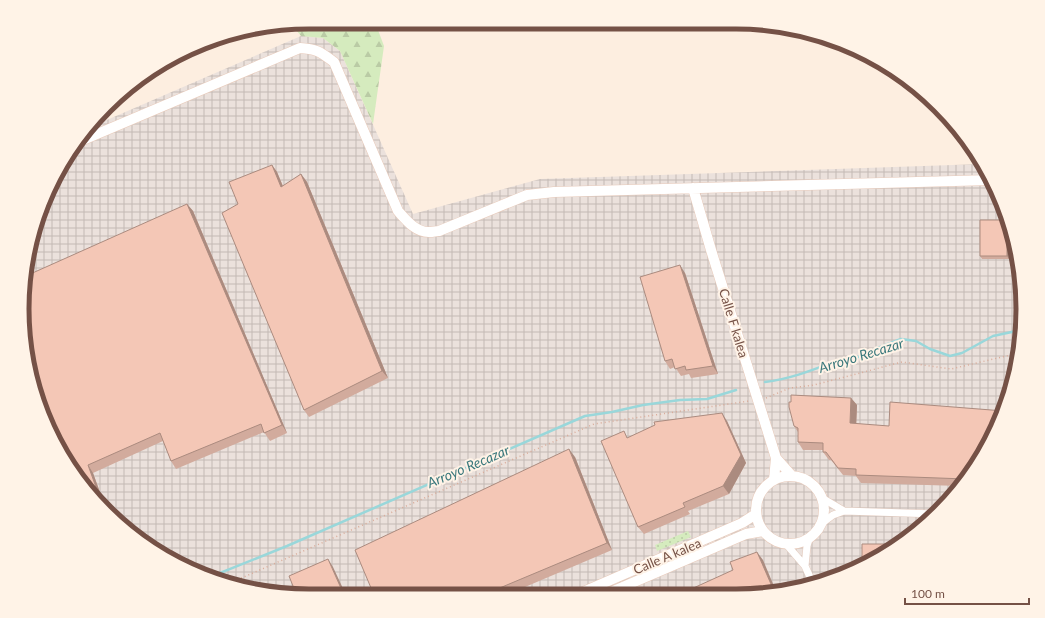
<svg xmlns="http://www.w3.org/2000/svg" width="1045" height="618" font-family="Lato,sans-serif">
<defs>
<pattern id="industrial-grid" width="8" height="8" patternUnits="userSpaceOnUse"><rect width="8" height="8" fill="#ebe1dc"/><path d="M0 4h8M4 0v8" fill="none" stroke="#c3b9b4"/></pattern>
<pattern id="forest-firs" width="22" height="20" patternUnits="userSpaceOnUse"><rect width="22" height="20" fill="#d5ebbe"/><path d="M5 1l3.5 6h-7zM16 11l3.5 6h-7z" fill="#bacba5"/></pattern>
<pattern id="garden-dots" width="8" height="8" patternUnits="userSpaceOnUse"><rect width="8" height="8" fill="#d5ebbe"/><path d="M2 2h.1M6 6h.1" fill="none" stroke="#bacba5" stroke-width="1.8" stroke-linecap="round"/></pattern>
</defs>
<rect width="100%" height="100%" fill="#fdeee0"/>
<path fill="url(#industrial-grid)" d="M301 36 323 38 340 51 413 214 540 179 982 164 1001 199 1018 253 1023 309 1017 365 1001 419 975 469 939 512 880 557 828 581 755 595H290L217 581 149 548 81 484 37 401 22 309 37 217 81 134 86 129Z"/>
<path fill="url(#forest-firs)" d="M309 22H375L384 46 373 124 340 51 323 38 301 36 292 25Z"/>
<path fill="url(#garden-dots)" d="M688 531 691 537 657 551 655 545Z"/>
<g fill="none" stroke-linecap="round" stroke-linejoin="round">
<path stroke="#99d7da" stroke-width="2.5" d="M765 382C791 379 815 369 839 360L846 361 864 355 875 349 901 339 916 341 930 349 950 356 962 353 993 336 1021 330
M210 577 287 546 585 416 612 412 643 405 680 400 707 399 736 390"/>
<g stroke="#e4cbbe" stroke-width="8">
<path id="street" d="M822 498 844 511 936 514
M821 524 833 515 844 511
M809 539 807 546 805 566 813 584
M786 544 805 566"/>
</g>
<g stroke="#e9cbbb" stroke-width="11">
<path id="secondary" d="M76 143 300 48C317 49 320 52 334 62L398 211C406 220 416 233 430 232 433 232 436 231 439 231L527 195 554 192 991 180
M693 188 711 250 776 458 774 480
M776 458 792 476
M756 510a34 34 0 1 1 68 0a34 34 0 1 1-68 0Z
M576 595 742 523 756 514
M604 595 746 534 763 531"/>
</g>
<path stroke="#d9ab99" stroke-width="1.5" stroke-dasharray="1 3" stroke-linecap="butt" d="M766 398 790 388 814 385 902 362 951 369 1019 353
M230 583 594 424 749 401"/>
<use href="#street" stroke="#fff" stroke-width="7"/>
<use href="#secondary" stroke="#fff" stroke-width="10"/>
</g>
<path fill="#d2ab9d" d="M272 165 277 172 283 186 301 174 307 182 388 378 309 417 304 410 238 204Z
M187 204 193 211 287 433 270 441 264 432 176 469 171 461 163 441 93 473 102 498 98 500 81 484 37 401Z
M1007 220 1009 225V259H982L980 256Z
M685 273 718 374 691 378 689 374 681 376 675 367 670 369 665 361Z
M851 398 857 405 856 424 974 469 960 486 861 483 856 476 843 475 831 460H829L823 452V450H803L798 442V432L794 426Z
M727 421 746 463 729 494 688 511 690 514 644 534 638 527 628 437Z
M575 457 612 550 506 595H374Z"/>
<path fill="#ab8b7f" d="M272 165 277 172 286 194 281 187Z
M301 174 307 182 388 378 382 371Z
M187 204 193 211 287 433 282 425Z
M1007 220 1009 225V259L1007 256Z
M680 265 685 273 718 374 713 366Z
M851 398 857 405 856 431 850 423Z
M722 413 727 421 746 463 729 494 723 486Z
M569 449 575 457 612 550 607 543Z
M88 465 93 473 102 498 97 490Z
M887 544 891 549 887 552Z
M757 552 763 560 776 591 774 592Z
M328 559 333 567 346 595H344Z"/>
<path fill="#f4c7b6" stroke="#ab8b7f" d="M272 165 281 187 301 174 382 371 304 410 222 213 238 204 229 182Z
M187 204 282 425 264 433 261 424 171 461 160 433 88 465 97 490 91 493 81 484 37 401 22 309 28 275Z
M980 220H1007V256H980Z
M680 265 713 366 686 370 685 366 675 369 672 359 665 361 640 277Z
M791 395 851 398 850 423 889 426 890 402 1004 411 1001 419 974 469 966 479 856 475V469L838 468 826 452H823V443L798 442V428L794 426 789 407V402H791Z
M722 413 741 455 723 486 683 503 685 507 638 527 601 441 624 431 627 438 655 425 654 422Z
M569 449 607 543 483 595H374L355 550Z
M862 544H887V552L880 557 862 566Z
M757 552 774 591 755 595H678L733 570 730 562Z
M328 559 344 595H290L277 593 293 586 289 576Z"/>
<g text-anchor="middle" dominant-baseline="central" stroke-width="4" stroke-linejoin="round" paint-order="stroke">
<g font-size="13" fill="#755146" stroke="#fff3e7">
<text transform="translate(734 323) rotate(73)">Calle F kalea</text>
<text transform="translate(667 556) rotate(-23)">Calle A kalea</text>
</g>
<g font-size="14" font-style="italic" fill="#3a787c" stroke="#fff3e7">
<text transform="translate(861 355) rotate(-17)">Arroyo Recazar</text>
<text transform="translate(468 466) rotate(-23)">Arroyo Recazar</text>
</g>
</g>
<path d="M0 0H1045V618H0ZM309 29H736A280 280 0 0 1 1016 309V309A280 280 0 0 1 736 589H309A280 280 0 0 1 29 309V309A280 280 0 0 1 309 29Z" fill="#fff3e7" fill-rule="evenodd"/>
<path fill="none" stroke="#755146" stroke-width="5" d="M309 29H736A280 280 0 0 1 1016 309V309A280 280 0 0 1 736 589H309A280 280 0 0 1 29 309V309A280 280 0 0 1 309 29Z"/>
<path d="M905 598v6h124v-6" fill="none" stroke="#755146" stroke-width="2"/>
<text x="911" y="598" font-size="12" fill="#755146" stroke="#fff3e7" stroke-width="3" paint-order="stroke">100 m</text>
</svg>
